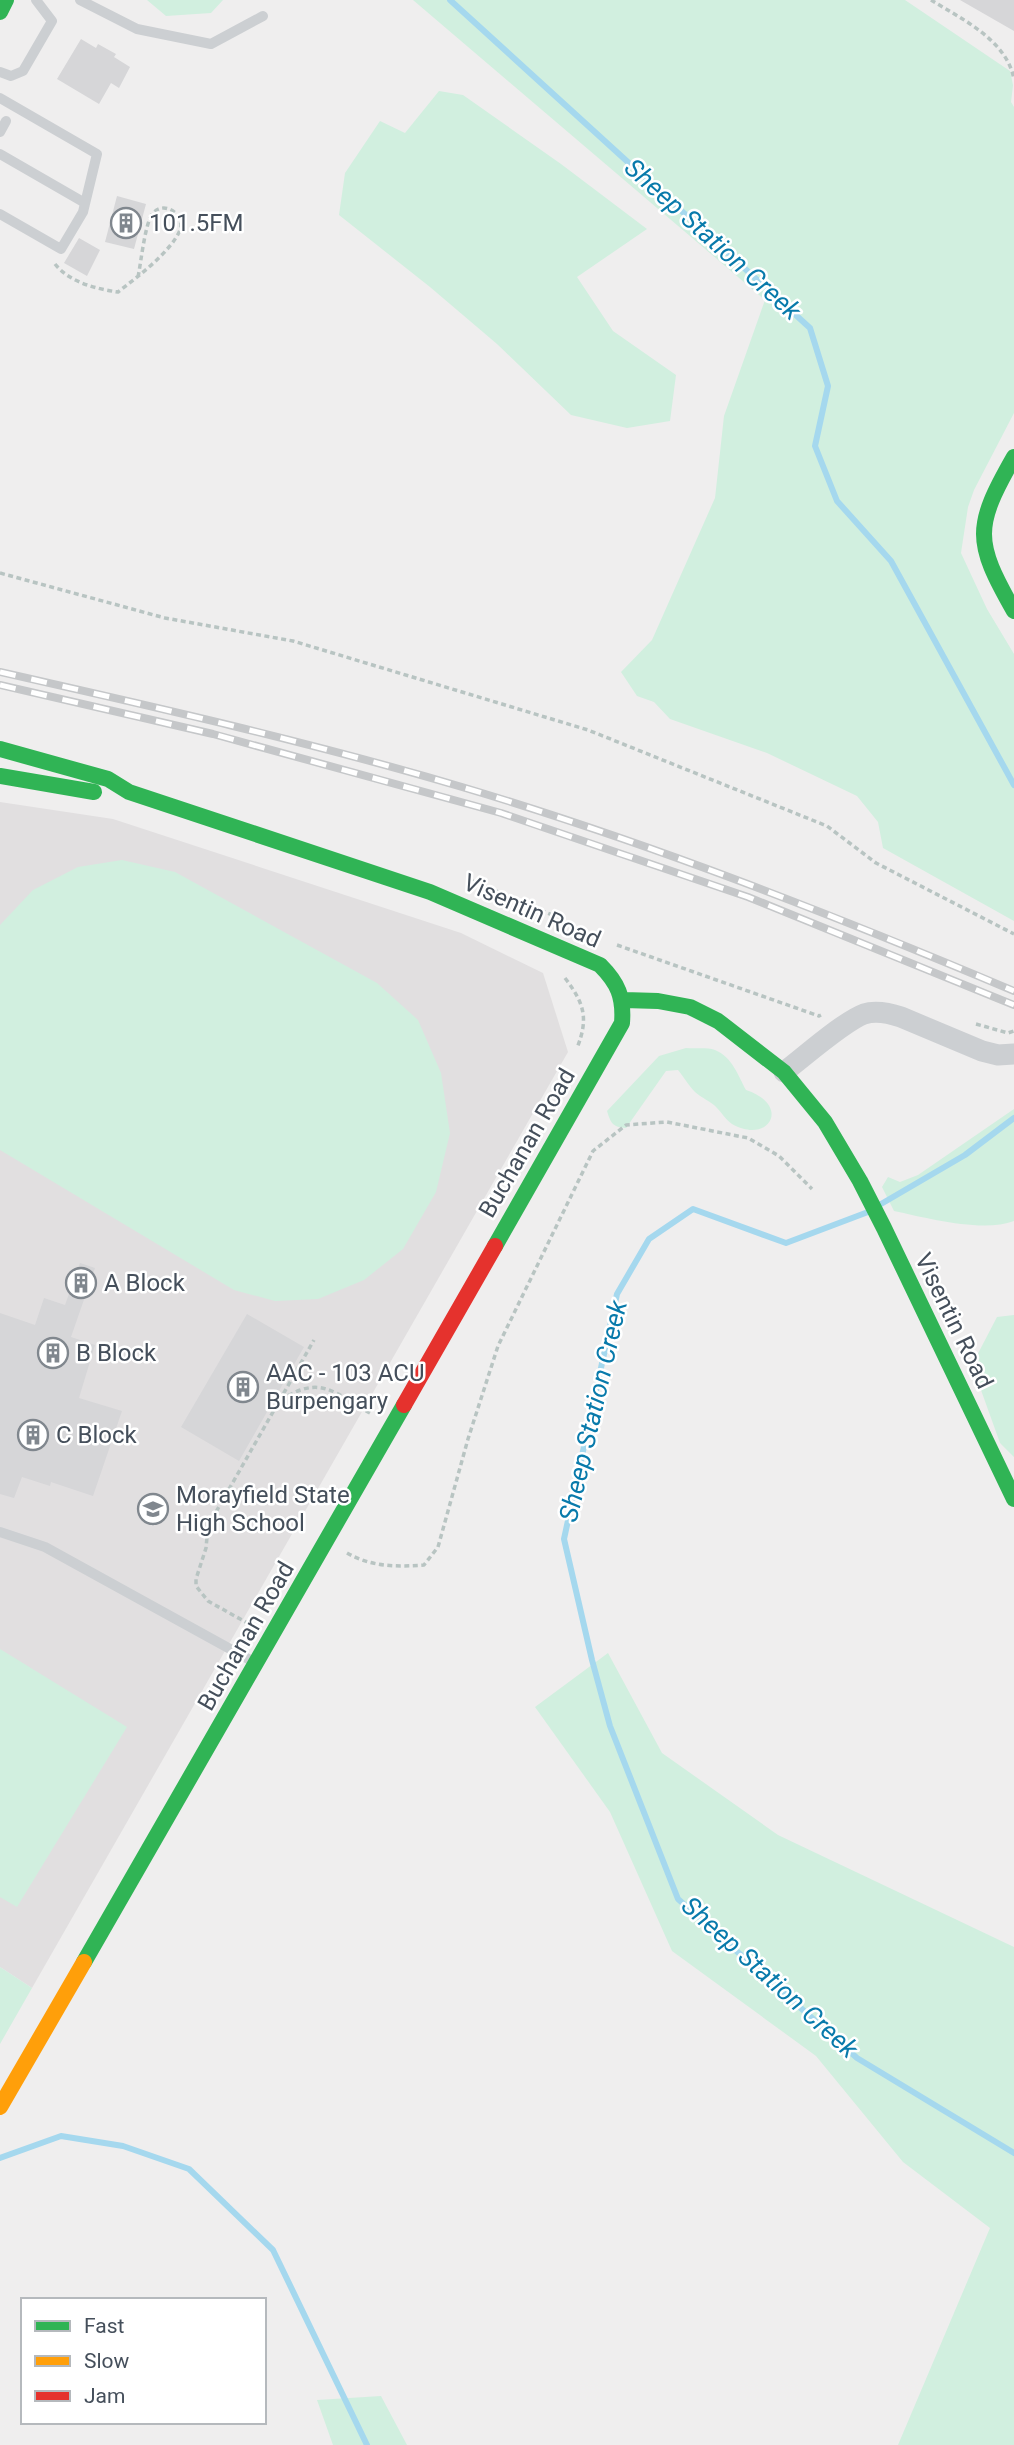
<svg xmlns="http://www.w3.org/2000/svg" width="1014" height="2445" font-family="Roboto,sans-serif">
<rect width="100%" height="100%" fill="#efeeee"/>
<path fill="#e1dfe0" d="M0 802 113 819 461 933 543 973 568 1052 32 1988 0 1967Z"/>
<path fill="#d1efdf" d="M147 0H223L211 13 166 16Z
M413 0H905L1010 71 1013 85 1011 102 1014 107V413L974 490 968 507 961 553 987 609 1014 654V921L883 848 878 822 857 796 767 753 670 719 654 702 637 696 621 672 652 640 715 498 724 416 765 300Z
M439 91 463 95 561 164 647 229 577 277 613 331 676 375 670 421 627 428 571 415 497 344 430 287 339 215 345 173 380 121 405 133Z
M122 860 175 872 377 983 418 1020 441 1073 450 1133 436 1192 403 1249 364 1280 318 1299 275 1301 234 1290 0 1150V925L33 890 78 867Z
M686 1048C695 1049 707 1047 715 1050 732 1057 738 1075 746 1090 792 1105 769 1145 732 1124 726 1120 722 1113 717 1108 711 1101 701 1098 695 1092 688 1085 684 1077 678 1070L666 1071 626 1128C613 1127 611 1124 607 1111L659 1056Z
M1014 1109V1221C983 1233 927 1218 894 1211L882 1187 888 1177 900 1182 918 1175Z
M1014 1315V1457L1000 1443 972 1365 997 1317Z
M0 1649 127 1727 17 1907 0 1897Z
M608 1653 662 1753 778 1835 1014 1947V2445H898L990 2228 903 2162 816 2056 672 1951 610 1812 535 1707Z
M0 1967 32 1988 0 2044Z
M381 2396 407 2445H333L317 2400Z"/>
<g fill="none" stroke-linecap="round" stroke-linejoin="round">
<path stroke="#a5d8ee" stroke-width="6" d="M450 0 810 328 828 386 815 446 837 501 891 561 1014 785
M881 1204 965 1155 1014 1118
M868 1212 786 1243 693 1209 649 1239 617 1294 564 1539 592 1660 610 1726 678 1899 857 2058 1014 2153
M0 2158 61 2136 123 2146 189 2169 273 2250 367 2445"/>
</g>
<path fill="#d6d6d8" d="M960 0H1014V31Z
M81 39 96 48 98 44 116 54 114 57 130 67 119 88 111 83 99 104 57 79Z
M117 196 146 204 134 249 105 242Z
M79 238 100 250 87 276 64 263Z
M80 1263 95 1268 71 1337 95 1345 79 1398 122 1411 93 1496 51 1482 50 1486 22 1477 14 1498 0 1494V1313L35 1325 44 1298 65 1305Z
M247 1314 304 1347 239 1461 181 1427Z"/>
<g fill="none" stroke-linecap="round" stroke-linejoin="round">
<path stroke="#b8c4c2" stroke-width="3.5" stroke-dasharray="5 3.5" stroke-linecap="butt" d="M931 0C962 19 1008 41 1014 80
M55 264C69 282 96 289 118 292 136 278 171 252 180 230 185 215 165 200 153 213 145 222 141 263 138 277
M0 573 165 618 293 641 588 730 827 826 876 863 1014 934
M470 880 557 917
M617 945 819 1016 821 1015
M565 978C584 1003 589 1018 577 1048
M976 1024 1008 1033 1014 1031
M281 1400C321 1374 334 1393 370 1413
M347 1553C371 1567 397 1567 424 1565L438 1547 468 1439 498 1346 593 1151 626 1125 667 1122 748 1138 779 1156 812 1189
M249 1624 208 1601 196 1586V1579L206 1548 208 1526 314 1340"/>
<path stroke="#cccfd2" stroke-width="10" d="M80 0 137 29 211 44 263 16
M0 72 11 76 23 71 52 21 36 0
M0 98 97 154 83 212 61 249 0 214
M0 132 6 121
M0 154 85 203
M0 1532 45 1547 254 1662"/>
<path stroke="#cccfd2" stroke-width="21" d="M784 1072C804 1057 843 1022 864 1014 876 1010 889 1013 901 1017L982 1051 998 1055 1014 1054"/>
<path stroke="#30b455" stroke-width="16" d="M0 12 6 0
M1014 457C974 527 974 541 1014 611
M0 749 108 779 129 792 430 892 600 965C618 983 624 997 622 1023L495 1246
M0 776 94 792
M624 1000 658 1001 690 1007 718 1021 784 1072 825 1122 860 1181 884 1228 1014 1499
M84 1962 404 1405"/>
<path stroke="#ff9f0a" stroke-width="16" d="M0 2107 84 1962"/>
<path stroke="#e5322d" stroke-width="16" d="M404 1405 495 1246"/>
<g stroke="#c5c7c9" stroke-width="8">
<path id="rail" d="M0 672C155 707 310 742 462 787 650 843 834 915 1014 991
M0 685 213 734 501 813 748 897 1014 1005"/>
</g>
<use href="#rail" stroke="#fff" stroke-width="5" stroke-dasharray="16" stroke-linecap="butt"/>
</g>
<defs>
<g id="building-ring" transform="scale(1.575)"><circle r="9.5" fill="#fff" stroke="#80878e" stroke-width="1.5"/><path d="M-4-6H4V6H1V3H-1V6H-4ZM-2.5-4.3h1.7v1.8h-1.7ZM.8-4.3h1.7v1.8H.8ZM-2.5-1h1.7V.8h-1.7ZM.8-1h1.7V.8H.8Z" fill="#80878e"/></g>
<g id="school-ring" transform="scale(1.575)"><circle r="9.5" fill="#fff" stroke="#80878e" stroke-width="1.5"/><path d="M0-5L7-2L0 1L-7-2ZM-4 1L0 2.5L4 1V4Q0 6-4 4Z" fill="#80878e"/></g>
</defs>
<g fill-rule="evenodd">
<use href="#building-ring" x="126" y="223"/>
<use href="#building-ring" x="81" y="1283"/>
<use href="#building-ring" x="53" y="1353"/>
<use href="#building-ring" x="243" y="1387"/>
<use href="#building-ring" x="33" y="1435"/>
<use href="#school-ring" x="153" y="1509"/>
</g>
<g text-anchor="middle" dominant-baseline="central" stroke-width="5" stroke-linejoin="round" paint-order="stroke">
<g font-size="24" fill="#454f5b" stroke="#fff" text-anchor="start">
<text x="149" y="223">101.5FM</text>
<text x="104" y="1283">A Block</text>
<text x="76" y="1353">B Block</text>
<text x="266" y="1373">AAC - 103 ACU<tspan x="266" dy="28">Burpengary</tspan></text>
<text x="56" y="1435">C Block</text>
<text x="176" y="1495">Morayfield State<tspan x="176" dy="28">High School</tspan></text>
</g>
<g font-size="24" fill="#454f5b" stroke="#fff">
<text transform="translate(532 911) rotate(24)">Visentin Road</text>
<text transform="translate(527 1143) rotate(-60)">Buchanan Road</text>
<text transform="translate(954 1321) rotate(64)">Visentin Road</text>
<text transform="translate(246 1636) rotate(-60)">Buchanan Road</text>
</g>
<g font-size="26" font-style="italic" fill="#087aab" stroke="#fff">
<text transform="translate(713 239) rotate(42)">Sheep Station Creek</text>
<text transform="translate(593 1411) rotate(-77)">Sheep Station Creek</text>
<text transform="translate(770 1977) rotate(42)">Sheep Station Creek</text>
</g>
</g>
<rect x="21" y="2298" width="245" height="126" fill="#ffffff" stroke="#b5b9bd" stroke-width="2"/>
<rect x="35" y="2321" width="35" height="10" fill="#30b455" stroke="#b5b9bd" stroke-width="2"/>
<text x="84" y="2333" font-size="21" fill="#454f5b">Fast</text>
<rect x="35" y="2356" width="35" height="10" fill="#ff9f0a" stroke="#b5b9bd" stroke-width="2"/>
<text x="84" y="2368" font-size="21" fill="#454f5b">Slow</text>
<rect x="35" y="2391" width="35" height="10" fill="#e5322d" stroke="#b5b9bd" stroke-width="2"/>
<text x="84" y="2403" font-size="21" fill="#454f5b">Jam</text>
</svg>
